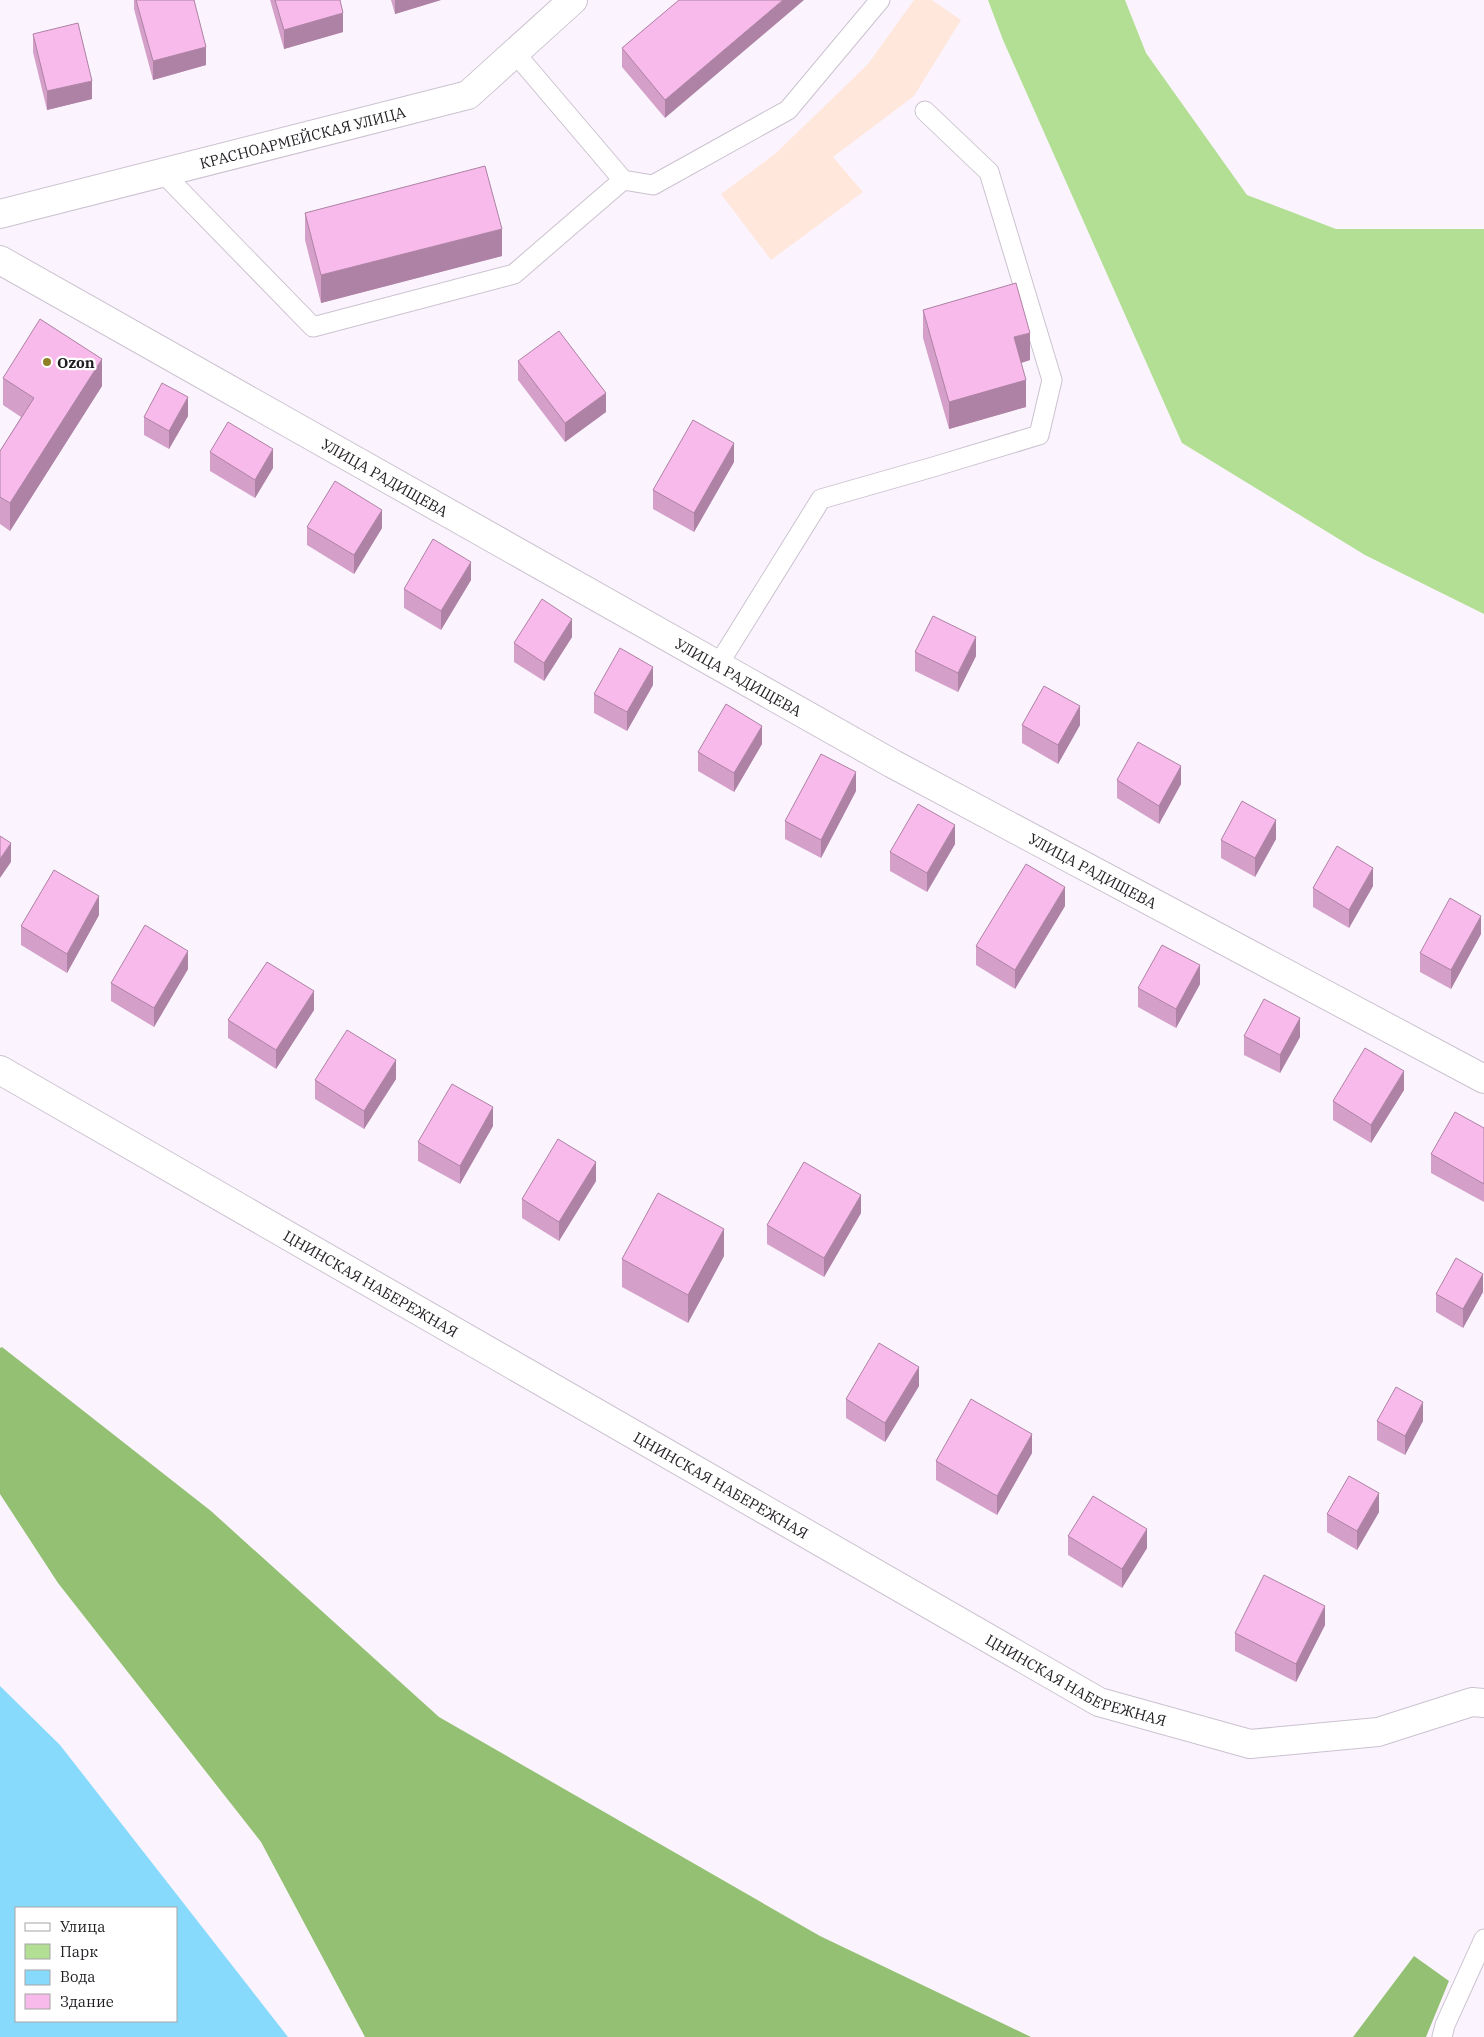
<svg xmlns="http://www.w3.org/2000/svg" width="1484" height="2037" font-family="'IBM Plex Serif',serif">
<rect width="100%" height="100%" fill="#fbf4fe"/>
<path fill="#ffe7dc" d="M914 0H932L961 20 914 96 833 157 863 192 771 260 721 194 775 154 868 64Z"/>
<path fill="#b3df95" d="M988 0H1125L1146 53 1247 195 1336 229H1484V614L1365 555 1182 443 1003 40Z"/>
<path fill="#93c072" d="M2 1347 211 1511 439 1717 820 1936 1031 2037H365L261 1842 58 1583 0 1494V1348Z
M1414 1956 1449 1981 1426 2037H1353Z"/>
<path fill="#88dafd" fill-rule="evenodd" d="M0 1686 60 1745 288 2037H0ZM16 1908H176V2021H16Z"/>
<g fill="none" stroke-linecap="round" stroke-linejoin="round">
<g stroke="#cbc2cf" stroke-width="21">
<path id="service" d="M515 53 623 180 653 185 788 110 880 0
M163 173 313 327 514 274 623 180
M718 665 821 499 933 467 1039 435 1052 380 989 172 925 111
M1442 2037 1445 2025 1484 1939"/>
</g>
<g stroke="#cbc2cf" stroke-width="30">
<g id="minor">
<path id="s1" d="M0 214 468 95 573 0"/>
<path id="s2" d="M0 260 893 764 1484 1079"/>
<path id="s3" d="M0 1070 1099 1702 1250 1744 1378 1732 1472 1702 1484 1703"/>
</g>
</g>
<use href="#service" stroke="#fff" stroke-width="19"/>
<use href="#minor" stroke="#fff" stroke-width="28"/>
</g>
<path fill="#d4a0c9" d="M134 0H194L206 65 153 80 134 9Z
M270 0H340L343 32 284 49Z
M391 0H441L395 14Z
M679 0 665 118 622 67V48Z
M33 34 92 99 47 110 33 52Z
M305 213 502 256 321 303 305 240Z
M923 310 1030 360 1021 363 1026 407 949 429 923 338Z
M518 361 606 412 565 442 518 380Z
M3 378 102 386 10 531 0 524V451L21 417 3 405Z
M188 416 169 449 144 435V417Z
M210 452 273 468 255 498 210 471Z
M734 462 694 532 653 509V490Z
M307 527 382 528 354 574 307 545Z
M471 580 441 630 404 608V589Z
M572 637 544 681 514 662V643Z
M915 652 976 656 958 692 915 671Z
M653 685 627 731 594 713V694Z
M1022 725H1080L1058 764 1022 743Z
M762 744 734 792 698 771V752Z
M1117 780 1181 784 1159 824 1117 798Z
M856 791 821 858 785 839V821Z
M1276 839 1255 877 1221 858V840Z
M955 844 927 892 890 871V852Z
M1373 886 1349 928 1313 907V888Z
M1065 906 1015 989 976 965V946Z
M99 915 67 973 21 945V926Z
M1481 934 1451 989 1420 972V953Z
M188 969 154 1027 111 1001V983Z
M1200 984 1176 1028 1138 1007V988Z
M314 1010 276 1069 228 1038V1020Z
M1244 1036 1300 1037 1280 1073 1244 1055Z
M396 1079 364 1129 315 1099V1080Z
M1404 1090 1371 1143 1333 1120V1101Z
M493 1126 460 1184 418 1161V1142Z
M1484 1128V1202L1431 1173V1154Z
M596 1181 559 1241 522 1218V1199Z
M861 1213 824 1277 767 1244V1225Z
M724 1256 688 1323 622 1287V1259Z
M1483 1292 1463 1328 1436 1312V1294Z
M919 1386 885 1442 846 1418V1399Z
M1377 1421H1423L1405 1455 1377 1440Z
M1032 1453 997 1515 936 1480V1461Z
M1379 1512 1357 1550 1327 1532V1514Z
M1068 1536 1147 1548 1122 1588 1068 1555Z
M1325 1625 1296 1682 1235 1651V1633Z"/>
<path fill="#ad82a4" d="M395 0H441L395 14Z
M783 0H804L665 118V100Z
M343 13V32L284 49V30Z
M206 47V65L153 80V61Z
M92 81V99L47 110V91Z
M502 229V256L321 303V275Z
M1030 333V360L1014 365V337Z
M102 359V386L10 531V503Z
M1026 380V407L949 429V402Z
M606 393V412L565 442V423Z
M188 397V416L169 449V431Z
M734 443V462L694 532V513Z
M273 449V468L255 498V480Z
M382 510V528L354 574V555Z
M471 562V580L441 630V611Z
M572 619V637L544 681V663Z
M976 637V656L958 692V673Z
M653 667V685L627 731V712Z
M1080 706V725L1058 764V745Z
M762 726V744L734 792V773Z
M1181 766V784L1159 824V806Z
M856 772V791L821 858V840Z
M1276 820V839L1255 877V858Z
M955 825V844L927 892V873Z
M11 843V862L0 878V859Z
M1373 868V886L1349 928V910Z
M1065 887V906L1015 989V970Z
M99 896V915L67 973V954Z
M1481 916V934L1451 989V970Z
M188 951V969L154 1027V1008Z
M1200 965V984L1176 1028V1009Z
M314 991V1010L276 1069V1050Z
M1300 1018V1037L1280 1073V1055Z
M396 1060V1079L364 1129V1111Z
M1404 1071V1090L1371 1143V1125Z
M493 1107V1126L460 1184V1166Z
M596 1162V1181L559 1241V1222Z
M861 1195V1213L824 1277V1258Z
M724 1229V1256L688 1323V1295Z
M1483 1274V1292L1463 1328V1309Z
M919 1367V1386L885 1442V1423Z
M1423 1402V1421L1405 1455V1436Z
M1032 1434V1453L997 1515V1496Z
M1379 1493V1512L1357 1550V1531Z
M1147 1529V1548L1122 1588V1569Z
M1325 1606V1625L1296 1682V1664Z"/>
<path fill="#f7baea" stroke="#ad82a4" d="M136 0H194L206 47 153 61Z
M275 0H340L343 13 284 30Z
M679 0H783L665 100 622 48Z
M78 23 92 81 47 91 33 34Z
M485 166 502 229 321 275 305 213Z
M1016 283 1030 333 1014 337 1026 380 949 402 923 310Z
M40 319 102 359 10 503 0 497V451L34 398 3 378Z
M559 331 606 393 565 423 518 361Z
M162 383 188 397 169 431 144 417Z
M693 420 734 443 694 513 653 490Z
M228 422 273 449 255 480 210 452Z
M335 481 382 510 354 555 307 527Z
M433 539 471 562 441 611 404 589Z
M542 599 572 619 544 663 514 643Z
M933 616 976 637 958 673 915 652Z
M620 648 653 667 627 712 594 694Z
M1044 686 1080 706 1058 745 1022 725Z
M726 704 762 726 734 773 698 752Z
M1138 742 1181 766 1159 806 1117 780Z
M821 754 856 772 821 840 785 821Z
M1242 801 1276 820 1255 858 1221 840Z
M918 804 955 825 927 873 890 852Z
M0 836 11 843 0 859Z
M1337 846 1373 868 1349 910 1313 888Z
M1026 864 1065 887 1015 970 976 946Z
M54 870 99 896 67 954 21 926Z
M1450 898 1481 916 1451 970 1420 953Z
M145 925 188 951 154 1008 111 983Z
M1162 945 1200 965 1176 1009 1138 988Z
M267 962 314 991 276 1050 228 1020Z
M1264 999 1300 1018 1280 1055 1244 1036Z
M347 1030 396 1060 364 1111 315 1080Z
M1365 1048 1404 1071 1371 1125 1333 1101Z
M452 1084 493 1107 460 1166 418 1142Z
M1455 1112 1484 1128V1184L1431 1154Z
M558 1139 596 1162 559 1222 522 1199Z
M804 1162 861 1195 824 1258 767 1225Z
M658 1193 724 1229 688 1295 622 1259Z
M1456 1258 1483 1274 1463 1309 1436 1294Z
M879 1343 919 1367 885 1423 846 1399Z
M1396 1387 1423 1402 1405 1436 1377 1421Z
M971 1399 1032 1434 997 1496 936 1461Z
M1349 1476 1379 1493 1357 1531 1327 1514Z
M1093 1496 1147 1529 1122 1569 1068 1536Z
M1264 1575 1325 1606 1296 1664 1235 1633Z"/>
<circle fill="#8f8026" stroke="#fff" stroke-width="2" cx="47" cy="362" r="5"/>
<g text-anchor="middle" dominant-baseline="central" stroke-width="4.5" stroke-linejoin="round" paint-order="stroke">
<g font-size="15" fill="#211d22" stroke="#fff">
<text stroke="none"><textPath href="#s1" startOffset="312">КРАСНОАРМЕЙСКАЯ УЛИЦА</textPath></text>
<text stroke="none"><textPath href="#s2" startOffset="442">УЛИЦА РАДИЩЕВА</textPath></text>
<text stroke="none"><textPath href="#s2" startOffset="848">УЛИЦА РАДИЩЕВА</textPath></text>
<text stroke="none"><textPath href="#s2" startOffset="1252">УЛИЦА РАДИЩЕВА</textPath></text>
<text stroke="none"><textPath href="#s3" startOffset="428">ЦНИНСКАЯ НАБЕРЕЖНАЯ</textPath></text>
<text stroke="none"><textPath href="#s3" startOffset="832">ЦНИНСКАЯ НАБЕРЕЖНАЯ</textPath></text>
<text stroke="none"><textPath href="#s3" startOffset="1238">ЦНИНСКАЯ НАБЕРЕЖНАЯ</textPath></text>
</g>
<g font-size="15" font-weight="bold" fill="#211d22" stroke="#fff" text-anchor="start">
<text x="57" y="362">Ozon</text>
</g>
</g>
<rect x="15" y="1907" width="162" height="115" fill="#ffffff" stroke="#a6a5a7"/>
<rect x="25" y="1923" width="25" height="8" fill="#ffffff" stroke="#a6a5a7"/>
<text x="60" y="1932" font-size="15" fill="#211d22">Улица</text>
<rect x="25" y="1944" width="25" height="15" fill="#b3df95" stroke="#a6a5a7"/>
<text x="60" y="1957" font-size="15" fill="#211d22">Парк</text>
<rect x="25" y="1970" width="25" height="15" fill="#88dafd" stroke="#a6a5a7"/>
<text x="60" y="1982" font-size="15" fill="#211d22">Вода</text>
<rect x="25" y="1994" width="25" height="15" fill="#f7baea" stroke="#a6a5a7"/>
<text x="60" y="2007" font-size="15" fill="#211d22">Здание</text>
</svg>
